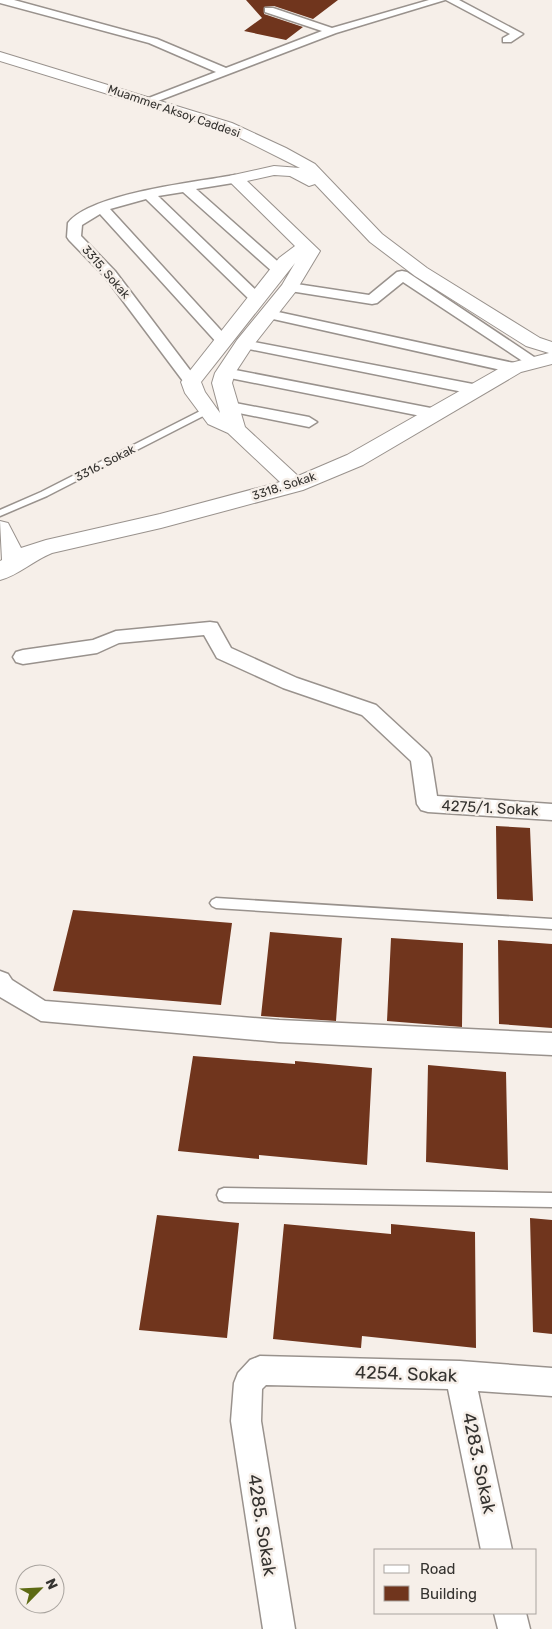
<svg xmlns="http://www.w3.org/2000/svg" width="552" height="1629" font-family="Rubik,sans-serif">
<rect width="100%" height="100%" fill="#f6efe9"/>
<path fill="#70351d" d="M246 0H338L313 19 274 6 264 7V14L303 27 286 40 244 31 262 18Z
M496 826 530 828 533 901 497 899Z
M73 910 232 923 221 1005 53 991Z
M270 932 342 938 336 1021 261 1016Z
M391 938 463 943 462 1027 387 1021Z
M498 940 552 944V1028L499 1024Z
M193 1056 295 1064V1061L372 1068 367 1165 259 1155V1159L178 1151Z
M428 1065 506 1072 508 1170 426 1162Z
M157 1215 239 1223 227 1338 139 1330Z
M530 1218 552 1220V1334L533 1332Z
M284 1224 391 1234V1224L475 1232 476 1348 362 1336 361 1348 273 1339Z"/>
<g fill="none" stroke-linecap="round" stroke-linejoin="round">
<g stroke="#99928d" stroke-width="3">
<path id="lane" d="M208 407 211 408V412L47 496 0 516V510L41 492Z
M216 898 552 919V929L216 908 212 906 210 903 212 900Z
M224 1188 552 1193V1207L224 1202 219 1200 217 1195 219 1190Z"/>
</g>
<g stroke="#99928d" stroke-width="3">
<path id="street" d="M0 0H14L157 39 226 68 322 31 265 12V8H273L332 28 429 0H445L336 33 150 104 144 101 146 99 216 72 149 43 0 3Z
M446 0H459L523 34 511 42H503V38L510 34Z
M235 175 241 179 239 182 196 189 284 267 286 270 284 273H274L183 192 158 196 261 295 263 298 261 301H251L146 199 110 209 228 338 230 341 228 344H218L100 214 82 225 81 236 115 271 199 382 191 387 186 385 105 277 69 240 67 237 68 223C91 193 197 182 235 175Z
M402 271 407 272 540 361 537 364H527L403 282 377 303 372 304 290 291 283 287 290 283 369 295 397 272Z
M269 310 514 363 522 368 514 373 264 317 262 314 264 311Z
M244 340 478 385 486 390 478 395 239 347 237 344Z
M225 368 436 409 444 414 436 419 220 376 217 373Z
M230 402 309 417 317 422 309 427 224 410 222 407 224 404Z
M210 622 217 623 231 648 297 678 376 705 428 753 431 758 437 796 552 804V820L428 812 421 810 417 804 411 761 362 715 283 688 217 658 204 635 119 643 97 653 23 664 16 662 13 657 16 652 23 650 93 640 116 631Z
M0 971 8 974 12 980 45 1001 279 1020 552 1033V1055L279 1042 41 1021 0 997Z
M260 1356 460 1361 552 1368V1396L478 1391 512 1550H481L448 1389 266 1385 262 1389 261 1421 295 1629H263L231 1421 234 1383 238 1373 250 1360Z
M494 1613H526L530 1629H498Z"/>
</g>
<g stroke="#99928d" stroke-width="2">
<path id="secondary" d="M0 52 232 123 286 148 315 164 382 234 427 268 540 338 552 342V364L521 372 363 465 303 490 161 528 52 553C34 560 19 575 0 580V561L2 560 0 521 8 523 21 548 46 540 160 514 280 482 228 433 208 424 185 393 181 382 279 258 295 246 227 179 229 176 274 166 300 168 222 129 0 61ZM274 175 290 176 309 186 315 184 370 242 415 276 526 346 549 353 507 364 347 455 298 476 245 427 232 383 235 373 252 347 296 291 320 251 247 181ZM295 263 282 285 237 340 215 373 212 383 220 413 205 392 201 382Z"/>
</g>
<use href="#lane" fill="#fff" fill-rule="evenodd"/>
<use href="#street" fill="#fff" fill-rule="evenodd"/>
<use href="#secondary" fill="#fff" fill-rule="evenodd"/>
</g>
<g text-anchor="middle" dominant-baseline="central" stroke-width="5" stroke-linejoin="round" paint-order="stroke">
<g font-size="12" fill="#353330" stroke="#f6efe9">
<text transform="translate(174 111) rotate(19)">Muammer Aksoy Caddesi</text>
<text transform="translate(106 272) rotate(49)">3315. Sokak</text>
<text transform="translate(105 463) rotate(-27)">3316. Sokak</text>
<text transform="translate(284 486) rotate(-18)">3318. Sokak</text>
</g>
<g font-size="15" fill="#353330" stroke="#f6efe9">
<text transform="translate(490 808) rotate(3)">4275/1. Sokak</text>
</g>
<g font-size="18" fill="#353330" stroke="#f6efe9">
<text transform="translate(406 1374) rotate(2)">4254. Sokak</text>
<text transform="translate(479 1463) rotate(78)">4283. Sokak</text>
<text transform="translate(262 1525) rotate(81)">4285. Sokak</text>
</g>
</g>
<rect x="374" y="1549" width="162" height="65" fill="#f6efe9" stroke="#a9a49f"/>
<rect x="384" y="1565" width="25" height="8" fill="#ffffff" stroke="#a9a49f"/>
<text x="420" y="1574" font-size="15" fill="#353330">Road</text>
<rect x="384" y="1586" width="25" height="15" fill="#70351d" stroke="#a9a49f"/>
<text x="420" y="1599" font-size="15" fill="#353330">Building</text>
<g transform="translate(40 1589) rotate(66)"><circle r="24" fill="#f6efe9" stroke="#a9a49f"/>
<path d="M0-4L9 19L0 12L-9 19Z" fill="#5d6a13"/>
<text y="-8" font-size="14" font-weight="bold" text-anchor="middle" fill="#353330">N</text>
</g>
</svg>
